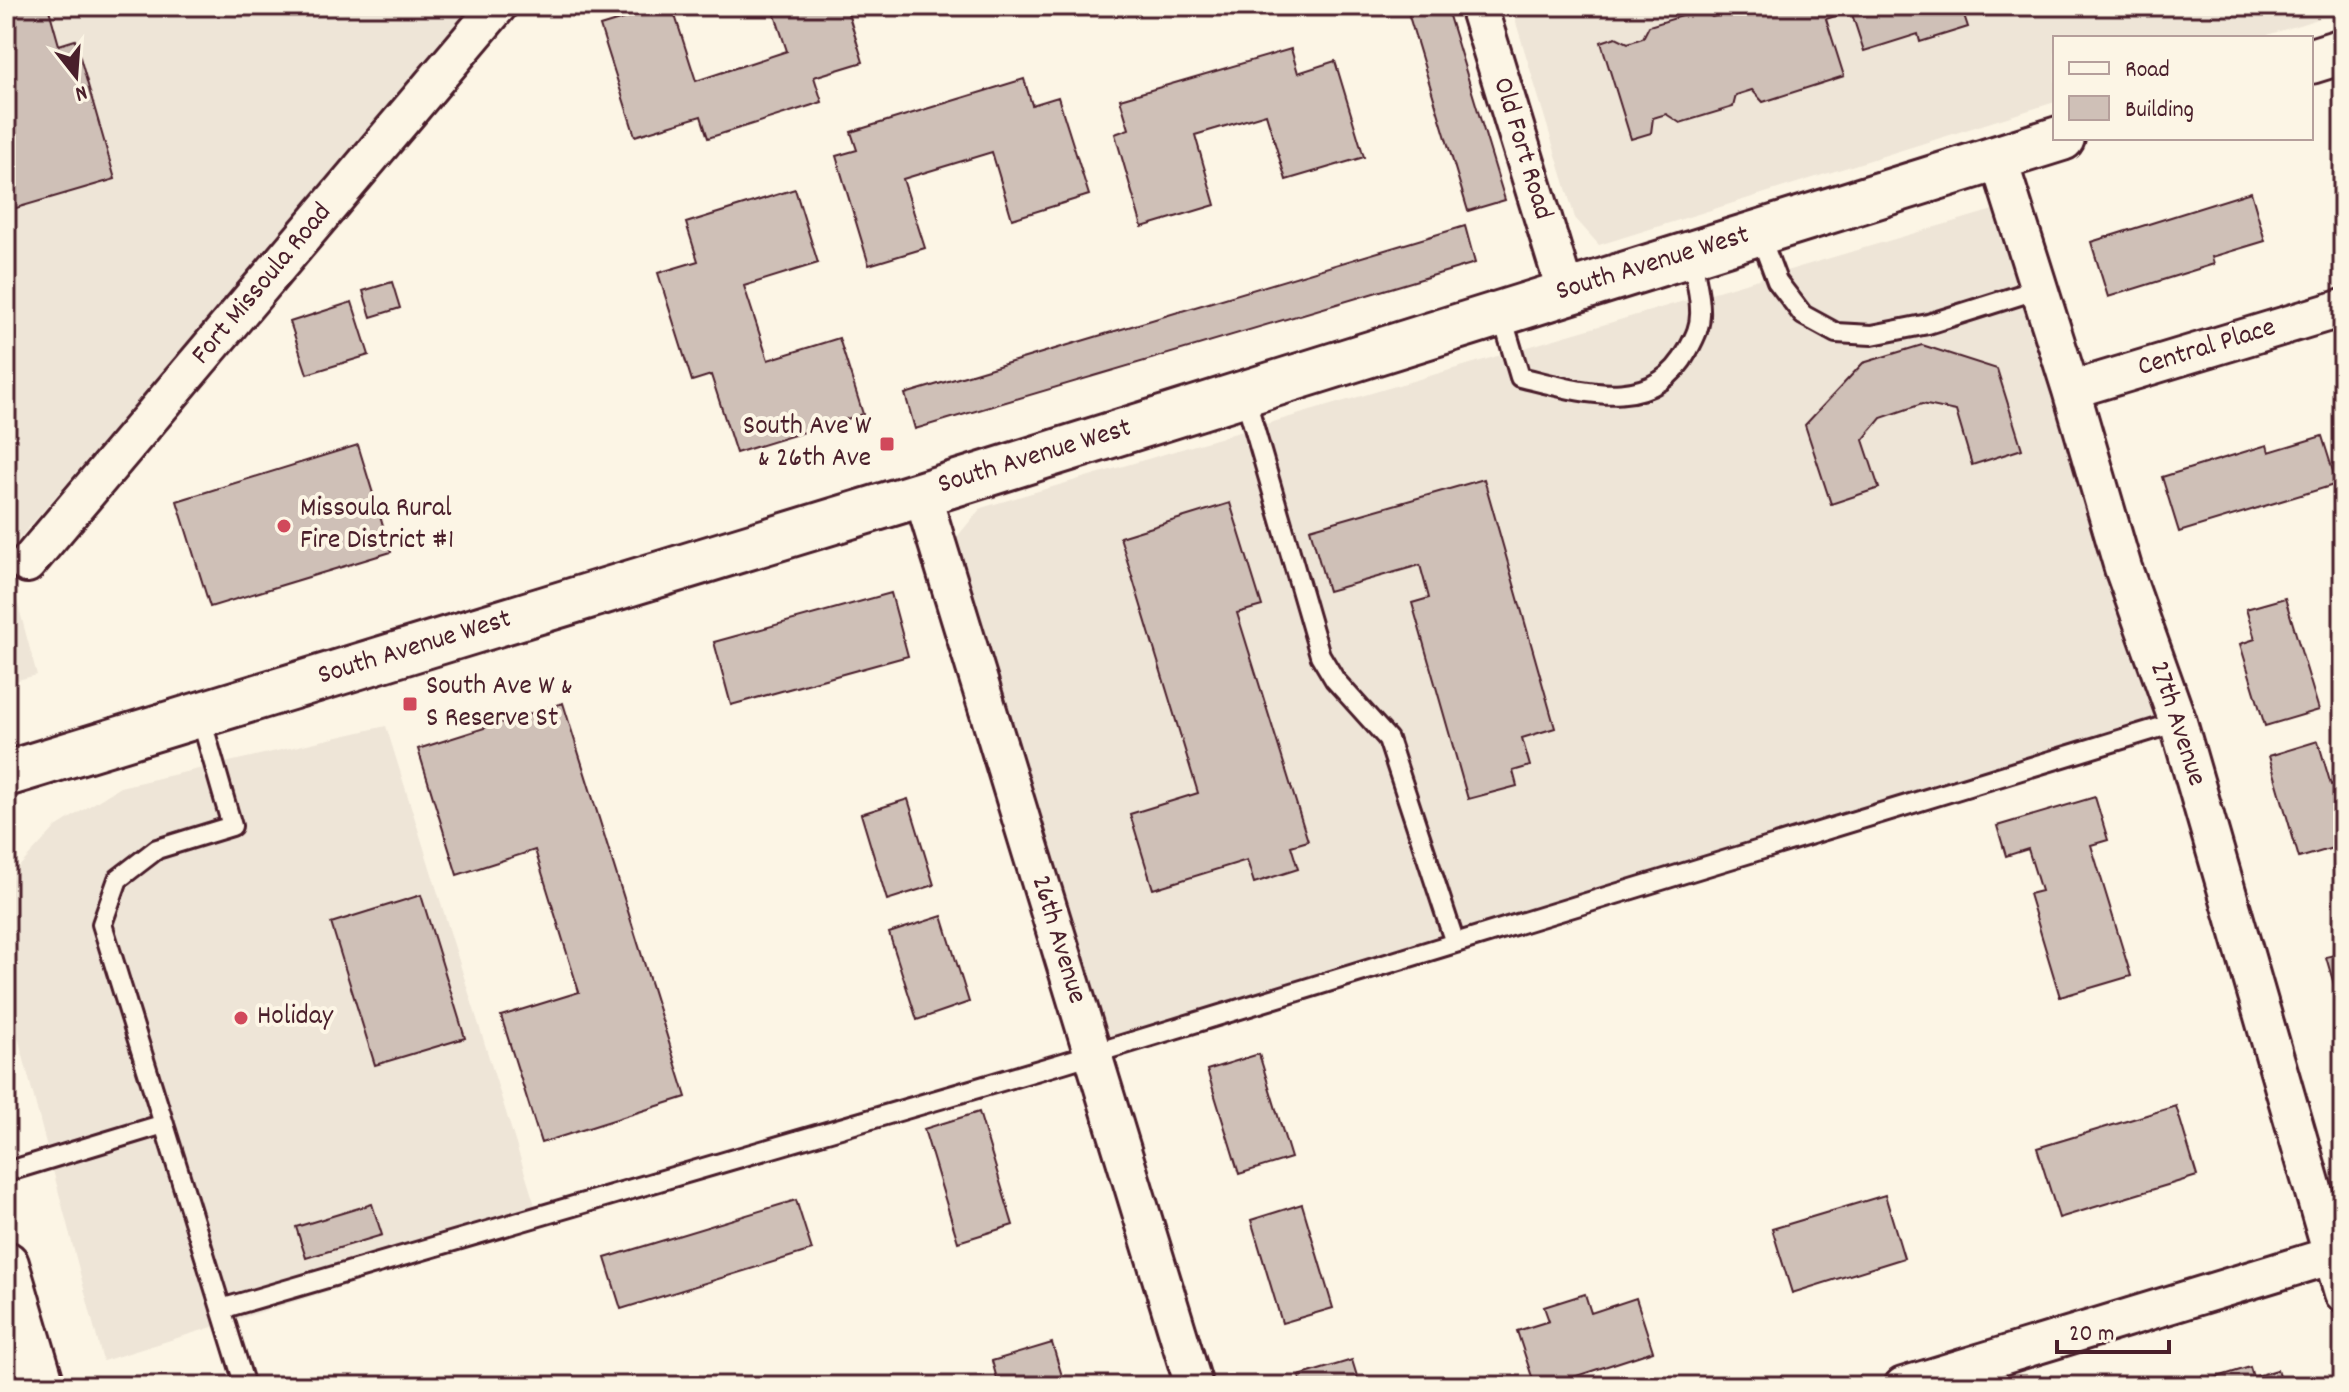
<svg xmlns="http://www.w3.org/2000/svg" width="2349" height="1392" font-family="Dekko,sans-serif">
<rect width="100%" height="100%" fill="#fcf5e5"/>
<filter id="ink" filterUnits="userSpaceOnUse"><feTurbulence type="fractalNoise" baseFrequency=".0125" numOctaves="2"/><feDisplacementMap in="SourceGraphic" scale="16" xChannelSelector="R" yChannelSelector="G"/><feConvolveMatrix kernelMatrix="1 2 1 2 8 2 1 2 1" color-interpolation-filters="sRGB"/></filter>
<g filter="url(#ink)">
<path fill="#eee5d7" d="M6 6H473L273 244 6 554Z
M1511 6H2343V11L2258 38H2055V102L1599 245 1575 218Z
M2017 203 2178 722 1092 1054 941 556 981 508Z
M6 560 37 675 6 683Z
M386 726 541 1225 103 1361 6 991V892L14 872 56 827 120 787Z"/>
<path fill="#cfc0b7" stroke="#4a1f2b" stroke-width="2" d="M6 6H48L59 45 75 40 115 179 6 211Z
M665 6H672L696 81 787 51 772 6H846L863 62 814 77 822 102 708 138 701 116 635 136 600 26Z
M1406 6H1446L1505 200 1468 211Z
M1730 6H1961L1968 27 1920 42 1918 34 1864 51 1851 11 1826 19 1844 76 1763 102 1752 90 1736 95 1733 107 1680 123 1666 114 1653 118 1651 133 1631 139 1601 42 1616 37 1628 43 1643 38 1649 26 1702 10 1712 17 1728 13Z
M1291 49 1298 73 1335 61 1364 157 1286 180 1266 114 1195 135 1215 205 1142 227 1115 134 1129 129 1120 99Z
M1024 79 1032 105 1058 97 1089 195 1012 219 992 152 903 179 925 248 869 265 836 156 857 150 851 132Z
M795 189 818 263 744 286 768 360 839 338 863 414 736 453 711 375 692 381 658 273 698 261 686 223Z
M2251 192 2265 241 2212 257 2214 264 2108 297 2091 242Z
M1465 226 1475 263 915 429 905 394Z
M392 282 400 308 371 317 363 291Z
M352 302 369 355 307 374 290 322Z
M1922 345 1997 369 2022 449 1972 465 1956 411 1922 404 1881 418 1863 440 1879 488 1831 504 1805 425 1863 363Z
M2322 436 2337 484 2179 532 2162 477 2267 445 2269 452Z
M358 445 391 552 210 607 177 501Z
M1484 479 1555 728 1522 738 1530 766 1513 771 1517 786 1468 799 1412 603 1429 598 1420 565 1328 591 1310 529Z
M1230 503 1262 606 1237 613 1308 841 1291 846 1298 869 1254 883 1247 860 1153 889 1130 814 1198 793 1120 537Z
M891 593 908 656 731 705 714 642Z
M2285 598 2319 710 2265 726 2240 644 2255 639 2246 609Z
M563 703 686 1097 541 1143 501 1016 579 992 535 850 457 875 418 749Z
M2318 741 2331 785 2343 781V845L2299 858 2269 756Z
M2095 797 2108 840 2091 845 2131 976 2060 997 2029 894 2041 891 2028 849 2006 856 1997 826Z
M908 799 934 885 887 900 861 814Z
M421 895 465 1038 375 1065 331 923Z
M942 916 969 1002 917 1020 889 933Z
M2343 953V1015L2326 957Z
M1259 1054 1291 1158 1239 1174 1207 1070Z
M2176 1106 2197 1176 2059 1218 2037 1148Z
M979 1112 1013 1225 958 1242 924 1129Z
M1885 1195 1904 1258 1792 1293 1772 1229Z
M796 1200 812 1250 621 1309 605 1258Z
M372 1204 382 1235 306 1258 296 1227Z
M1302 1204 1333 1308 1282 1323 1251 1220Z
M1585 1294 1591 1313 1636 1298 1653 1351 1546 1386H1535L1517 1331 1549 1321 1544 1307Z
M1052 1343 1065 1386H999L992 1361Z
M1352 1360 1360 1386H1302L1299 1376Z
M2250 1367 2253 1377 2277 1370 2282 1386H2188Z"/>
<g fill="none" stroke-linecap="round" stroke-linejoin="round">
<g stroke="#4a1f2b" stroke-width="24">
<path id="service" d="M1759 233 1777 281 1803 315 1836 333 1872 335 1928 324 2039 289
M1501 313 1520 377C1579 391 1652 417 1688 350 1695 337 1701 326 1700 310 1700 292 1694 272 1691 254
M1244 393 1320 655 1335 680 1388 739 1455 943
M200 715 232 826 157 849 118 879 102 924 245 1386
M6 1172 164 1124
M221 1309 1063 1063 2178 722"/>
</g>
<g stroke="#4a1f2b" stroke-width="42">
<path id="minor" d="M1478 6 1566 293
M1998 158 2071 390 2123 568 2178 722 2343 1293
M2071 390 2343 308
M922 494 1194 1386
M27 564 498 6
M1903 1386 2343 1252"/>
</g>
<g stroke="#4a1f2b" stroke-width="50">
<path id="tertiary" d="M2311 61 2343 51
M6 774 922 494 2062 138"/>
</g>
<g stroke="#4a1f2b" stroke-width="50">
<path id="trunk" d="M6 1264 42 1386"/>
</g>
<use href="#service" stroke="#fcf5e5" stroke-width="18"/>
<use href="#minor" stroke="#fcf5e5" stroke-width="36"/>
<use href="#tertiary" stroke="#fcf5e5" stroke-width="44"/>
<use href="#trunk" stroke="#fcf5e5" stroke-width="44"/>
</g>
</g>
<g fill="#d1495b" stroke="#fcf5e5" stroke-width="3">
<rect x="879" y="436" width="16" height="16" rx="4"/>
<circle cx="284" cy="526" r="8"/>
<rect x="402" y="696" width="16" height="16" rx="4"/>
<circle cx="241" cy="1018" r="8"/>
</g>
<g text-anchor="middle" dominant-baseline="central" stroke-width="8" stroke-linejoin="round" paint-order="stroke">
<g font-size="28" fill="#4a1f2b" stroke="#fcf5e5">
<text transform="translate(1521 149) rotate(73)">Old Fort Road</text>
<text transform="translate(1653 265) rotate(-17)">South Avenue West</text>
<text transform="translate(263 285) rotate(-50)">Fort Missoula Road</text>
<text transform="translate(2207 349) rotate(-17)">Central Place</text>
<text transform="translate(1035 458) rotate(-17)">South Avenue West</text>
<text transform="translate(415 649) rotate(-17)">South Avenue West</text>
<text transform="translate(2176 724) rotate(72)">27th Avenue</text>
<text transform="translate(1057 940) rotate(73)">26th Avenue</text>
</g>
<g font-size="28" fill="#4a1f2b" stroke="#fcf5e5" text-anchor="start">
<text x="871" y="428" text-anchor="end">South Ave W<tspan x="871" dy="32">&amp; 26th Ave</tspan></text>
<text x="300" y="510">Missoula Rural<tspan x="300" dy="32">Fire District #1</tspan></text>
<text x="426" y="688">South Ave W &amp;<tspan x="426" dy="32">S Reserve St</tspan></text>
<text x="257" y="1018">Holiday</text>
</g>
</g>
<rect width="2349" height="1392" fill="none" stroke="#fcf5e5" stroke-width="32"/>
<rect x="16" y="16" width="2317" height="1360" fill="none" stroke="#4a1f2b" stroke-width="3" filter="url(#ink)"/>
<rect x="2053" y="36" width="260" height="104" fill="#fcf5e5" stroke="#b59f9b" stroke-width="2"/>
<rect x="2069" y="62" width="40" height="12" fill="#fcf5e5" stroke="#b59f9b" stroke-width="2"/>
<text x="2125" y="76" font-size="24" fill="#4a1f2b">Road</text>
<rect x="2069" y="96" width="40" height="24" fill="#cfc0b7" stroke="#b59f9b" stroke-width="2"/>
<text x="2125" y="116" font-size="24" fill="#4a1f2b">Building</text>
<g transform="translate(76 76) rotate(163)" stroke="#fcf5e5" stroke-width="6" paint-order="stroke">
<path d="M0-6L14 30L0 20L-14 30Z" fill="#4a1f2b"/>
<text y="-12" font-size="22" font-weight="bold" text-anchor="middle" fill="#4a1f2b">N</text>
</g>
<path d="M2057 1340v12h112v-12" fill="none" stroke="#4a1f2b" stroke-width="4"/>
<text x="2069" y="1340" font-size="24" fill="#4a1f2b" stroke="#fcf5e5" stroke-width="6" paint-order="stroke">20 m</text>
</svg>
